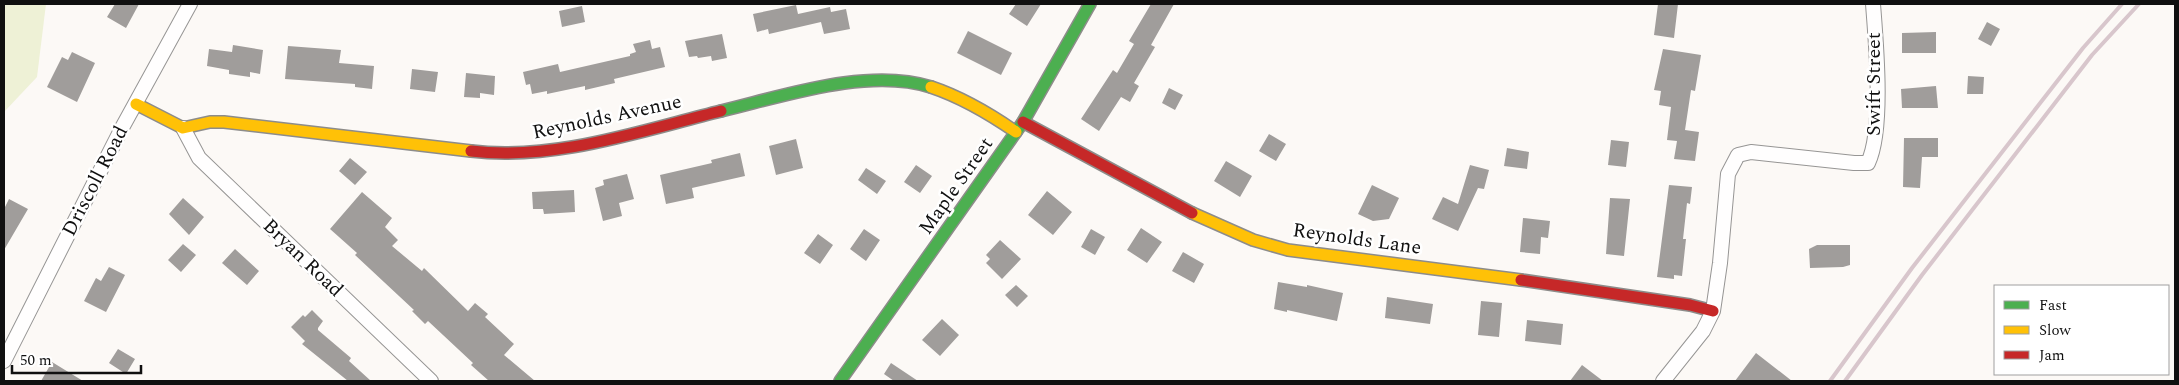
<svg xmlns="http://www.w3.org/2000/svg" width="2179" height="385" font-family="Spectral,serif">
<rect width="100%" height="100%" fill="#fcf9f6"/>
<path fill="#eef1d6" d="M4 4H46L37 77 4 112Z"/>
<path fill="#a09d9b" d="M115 4H139L126 28 107 17Z
M1016 4H1041L1027 26 1009 14Z
M1151 4H1174L1151 45 1155 47 1134 83 1139 86 1130 102 1121 97 1099 131 1081 119 1113 70 1117 73 1134 44 1129 41Z
M1658 4H1678L1674 38 1654 35Z
M796 5 798 14 830 7 831 12 846 9 850 29 824 34 821 22 769 34 768 29 757 32 753 14Z
M582 6 585 22 562 27 559 11Z
M1987 22 2000 29 1991 46 1978 39Z
M968 31 1012 53 1001 75 957 53Z
M1936 32V53H1902V33Z
M722 34 727 58 712 61 711 56 698 58 697 56 689 57 685 41Z
M650 40 652 49 660 47 665 67 614 79 615 83 585 90V86L547 94V91L532 94 530 84 526 85 523 72 558 64 560 72 630 56V54L636 52 633 44Z
M233 45 263 50 260 74 250 72V77L229 74V70L207 66 209 49 232 52Z
M288 46 341 50 339 63 374 66 372 89 355 87V84L285 79Z
M1663 49 1701 55 1695 91 1691 90 1685 130 1699 132 1695 161 1674 159 1677 141 1667 140 1671 107 1659 105 1661 91 1654 90Z
M72 52 95 63 77 102 47 87 62 57 68 60Z
M412 69 438 72 435 92 410 89Z
M466 73 495 76 494 95 480 93V98L464 97Z
M1968 76 1984 77 1983 94H1967Z
M1936 86 1938 108H1902L1901 89Z
M1169 88 1183 95 1175 110 1162 103Z
M1269 134 1286 144 1276 161 1259 151Z
M1904 138H1938V157H1922L1920 188 1903 187Z
M796 139 803 168 776 175 769 146Z
M1611 140 1629 142 1626 167 1608 165Z
M1507 148 1529 152 1527 169 1504 166Z
M740 153 745 176 692 188 694 198 666 204 660 175 712 163 711 160Z
M350 158 367 172 355 185 339 171Z
M1226 161 1252 176 1240 197 1214 181Z
M916 165 932 176 920 193 904 182Z
M1470 165 1489 170 1484 189 1478 188 1458 231 1432 219 1443 197 1458 204Z
M866 168 886 181 877 194 858 180Z
M627 174 634 199 619 203 622 216 603 221 595 188 604 185 603 180Z
M1372 185 1399 198 1389 219 1373 221 1358 214Z
M1669 185 1692 187 1690 204 1687 203 1683 239H1686L1682 276 1674 275V279L1657 277Z
M574 190 575 212 544 214 543 209H533L532 192Z
M1047 191 1072 212 1053 235 1028 215Z
M362 192 392 218 385 227 398 240 392 246 422 271 424 268 468 311 475 303 488 314 485 317 514 344 504 355 535 381H489L471 365 473 363 428 321 425 324 412 311 414 310 355 255 357 253 330 229Z
M183 198 204 217 189 235 169 214Z
M1610 198 1630 199 1624 256 1606 254Z
M9 199 28 209 4 250V209Z
M1523 218 1550 221 1548 238 1541 237 1540 254 1520 252Z
M1141 228 1162 242 1147 263 1127 250Z
M864 229 880 240 866 261 850 249Z
M1091 229 1105 237 1095 255 1081 247Z
M818 234 833 245 820 264 804 253Z
M1000 240 1021 259 1002 279 986 263 990 259 986 255Z
M183 244 196 255 181 272 168 260Z
M1817 245H1850V265L1843 267 1810 268 1809 249Z
M235 249 259 271 247 285 222 263Z
M1183 252 1204 264 1194 283 1172 271Z
M109 267 125 275 106 312 84 301 96 278 101 281Z
M1278 282 1307 287V285L1343 293 1337 321 1287 310V312L1274 309Z
M1016 285 1028 296 1017 307 1005 295Z
M1387 297 1433 304 1430 324 1385 318Z
M1481 301 1502 303 1499 337 1478 335Z
M312 310 323 321 318 328V330L351 358 349 361 371 381H348L302 344 305 341 291 327 303 315 305 317Z
M942 319 959 335 940 356 922 340Z
M1527 320 1563 324 1561 345 1525 341Z
M118 349 135 359 126 374 109 363Z
M1756 353 1792 381H1735Z
M52 362 83 381H41Z
M891 363 918 381H894L884 374Z
M1582 365 1603 381H1570Z"/>
<g fill="none" stroke-linecap="round" stroke-linejoin="round">
<g stroke="#969594" stroke-width="16">
<path id="street" d="M183 128 199 158 431 381
M4 361 123 126 190 4
M1663 381 1703 331 1713 311 1720 263 1728 174 1738 155 1751 152 1854 163H1868C1884 129 1876 43 1873 4"/>
</g>
<g stroke="#8d8c8a" stroke-width="14">
<path id="fast" d="M721 111C784 96 868 67 931 87
M840 381 1023 122 1090 4"/>
</g>
<g stroke="#8d8c8a" stroke-width="14">
<path id="slow" d="M931 87C961 97 990 114 1016 132
M136 104 183 128 210 122H224L471 151
M1192 213 1253 240 1288 250 1521 280"/>
</g>
<g stroke="#8d8c8a" stroke-width="14">
<path id="jam" d="M1023 122 1192 213
M471 151C555 161 640 131 721 111
M1521 280 1690 305 1713 311"/>
</g>
<use href="#street" stroke="#fffefe" stroke-width="14"/>
<use href="#fast" stroke="#4caf50" stroke-width="11"/>
<use href="#slow" stroke="#ffc107" stroke-width="11"/>
<use href="#jam" stroke="#c62828" stroke-width="11"/>
<path stroke="#d8c6cc" stroke-width="4" d="M1830 381 1912 268 2083 48 2122 4
M1845 381 1922 275 2092 55 2139 4"/>
</g>
<g text-anchor="middle" dominant-baseline="central" stroke-width="5" stroke-linejoin="round" paint-order="stroke">
<g font-size="20" fill="#101010" stroke="#fff">
<text transform="translate(1874 84) rotate(-90)">Swift Street</text>
<text transform="translate(607 117) rotate(-12)">Reynolds Avenue</text>
<text transform="translate(95 181) rotate(-63)">Driscoll Road</text>
<text transform="translate(956 186) rotate(-55)">Maple Street</text>
<text transform="translate(1357 239) rotate(8)">Reynolds Lane</text>
<text transform="translate(303 258) rotate(44)">Bryan Road</text>
</g>
</g>
<rect width="2179" height="385" fill="none" stroke="#101010" stroke-width="10"/>
<rect x="1994" y="285" width="175" height="90" fill="#ffffff" stroke="#9f9f9f"/>
<rect x="2004" y="301" width="25" height="8" fill="#4caf50" stroke="#9f9f9f"/>
<text x="2039" y="310" font-size="15" fill="#101010">Fast</text>
<rect x="2004" y="326" width="25" height="8" fill="#ffc107" stroke="#9f9f9f"/>
<text x="2039" y="335" font-size="15" fill="#101010">Slow</text>
<rect x="2004" y="351" width="25" height="8" fill="#c62828" stroke="#9f9f9f"/>
<text x="2039" y="360" font-size="15" fill="#101010">Jam</text>
<path d="M12 365v8h129v-8" fill="none" stroke="#101010" stroke-width="2.5"/>
<text x="20" y="365" font-size="15" fill="#101010" stroke="#ffffff" stroke-width="4" paint-order="stroke">50 m</text>
</svg>
